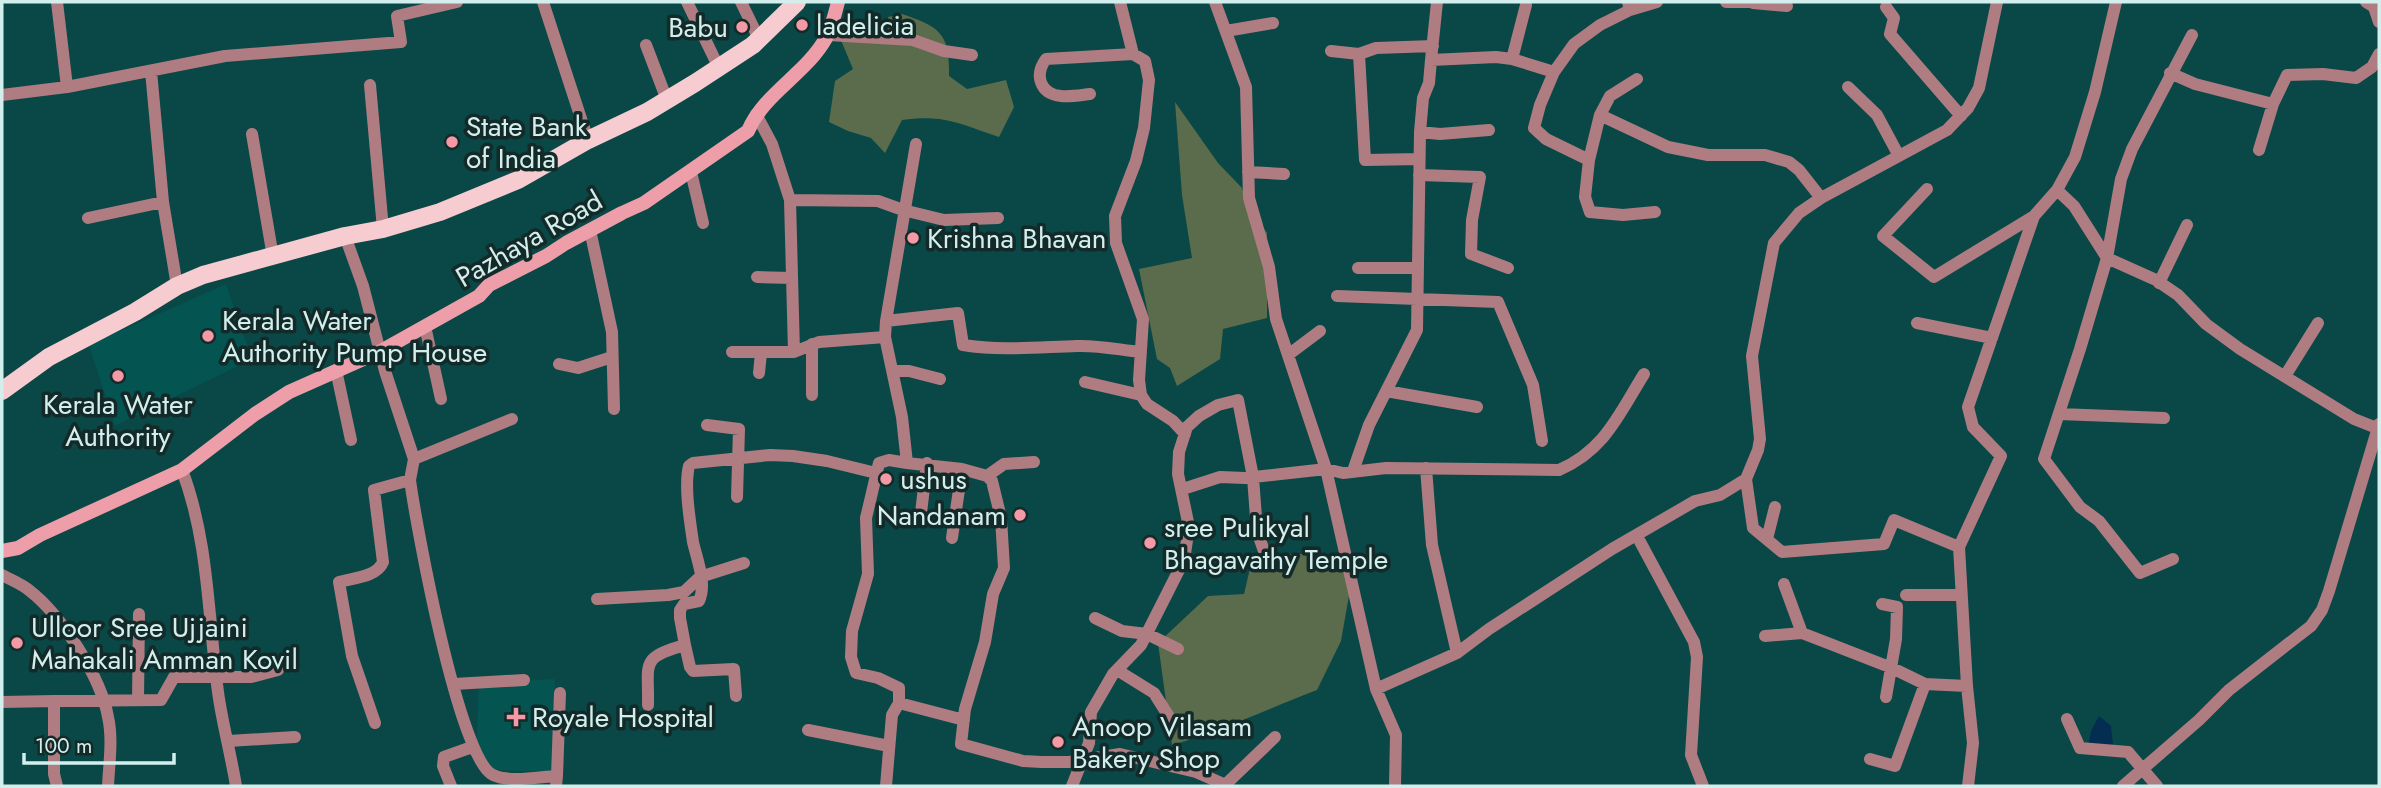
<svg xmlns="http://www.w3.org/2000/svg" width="2381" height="788" font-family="Jost,sans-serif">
<rect width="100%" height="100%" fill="#094846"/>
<path fill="#045452" d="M226 284 252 359 115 426 89 345Z
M555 679 552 772 494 770 476 751 479 683Z"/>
<path fill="#5a6c4b" d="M902 14C940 27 950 33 949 76L967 89 1006 80 1014 107 999 137C960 124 944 114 902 120L885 153 871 138 848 131 829 122 835 81 853 69 840 38 856 29 888 32V17Z
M1175 102 1218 163 1242 188 1247 205 1267 233V318L1223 329 1220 359 1177 386 1170 368 1157 359 1139 269 1192 258 1182 195Z
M1279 554H1323L1354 567 1341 641 1317 690C1269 708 1221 732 1172 745L1158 643 1208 596 1244 594 1251 564Z"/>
<path fill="#042d52" d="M2099 716 2111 726 2113 745 2087 751 2091 731Z"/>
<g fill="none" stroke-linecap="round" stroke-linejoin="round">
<path stroke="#af7c82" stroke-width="12" d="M543 2 588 140
M687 2 719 68
M741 2 759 39
M1120 2 1133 54 1145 61 1149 80 1144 128 1136 161 1115 216 1116 243 1143 319 1139 380 1141 395 1147 404 1173 421 1185 434
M1215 2 1246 87 1249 198 1269 267 1276 319 1326 469 1376 689 1396 735 1395 786
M1437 2 1431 60 1496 57 1512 59 1554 72 1574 44 1600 25 1630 10 1628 2
M1726 2H1753
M2366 2 2374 7 2379 22
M1753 3 1787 6
M1886 7 1894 18 1890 34 1961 116
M1630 10 1657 2
M1226 31 1273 23
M828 35 913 40 944 51 972 55
M646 45 667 100
M1331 51 1359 54 1376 48 1433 46
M1359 54 1365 160 1419 159
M1512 59 1526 5
M151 71 163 202 177 286
M1554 72 1540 105 1534 128 1546 139 1589 160 1585 197 1590 212 1623 215 1655 212
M2170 73 2195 84 2273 104 2287 75 2323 74 2356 78 2372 67 2379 54
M370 85 383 229
M67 87 225 56 401 42 397 16 457 2
M1848 87 1877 115 1899 156
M1090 94C1081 95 1070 97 1061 96 1040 94 1034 75 1046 59L1133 54
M2 95 67 87 57 2
M756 114 772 144 790 200 794 352 819 342 885 337 902 417 907 463 962 469 987 476 992 481 1001 518 1004 568 993 594 985 642 965 709 961 744 1023 761 1042 762H1069L1120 754 1196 772 1228 786
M1600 115 1610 96 1637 79
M1420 132 1440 134 1489 130
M252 134 273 257
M2259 150 2273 104
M691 172 703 223
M1248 172 1284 174
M1419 175 1480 177 1472 220 1471 254 1508 268
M1927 189 1883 236 1934 277 2034 216
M2057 190 2074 206 2107 258 2156 280 2178 295 2206 324 2240 349 2354 419 2379 429
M1821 198 1947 130 1968 108 1979 88 1997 2
M790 200 878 201 903 210 944 220 998 218
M88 218 163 202
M590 230 612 332 614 409
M345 236 363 286 385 371 414 459 410 480C416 524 459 760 493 775 511 783 538 777 557 776L556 786
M1358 268H1417
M757 277 792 278
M2159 283 2187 225
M1337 296 1498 302 1533 385 1542 441
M886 321 916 144
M1917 323 1992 338
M425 326 441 399
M885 337 886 321 958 313 963 345C1001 351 1039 347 1077 346 1098 345 1120 350 1141 352
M812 344V395
M732 352H794
M1288 355 1320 331
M559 364 578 368 612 357
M336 370 351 440
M893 371H909L940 379
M759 373 761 353
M2285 376 2318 323
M1085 382 1141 395
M1386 391 1477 407
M2059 414 2164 418
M707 425 739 429 737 497
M414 459 512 419
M1426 468 1432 545 1457 653
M182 470C209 541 208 618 218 692 222 722 231 755 236 786
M1353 471 1369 425 1417 330 1420 132 1423 98 1429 83 1431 60
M987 476 1004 464 1034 462
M1746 479 1753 528 1782 552 1884 544 1894 520 1959 547
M1183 489 1220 477 1245 478 1326 469 1343 473 1386 468 1559 470C1605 450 1619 414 1644 374
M920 521 927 463
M1637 536 1694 642 1697 657 1691 755 1703 786
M952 538 962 469
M1767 539 1775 507
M2173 559 2140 573 2099 521 2080 507 2044 459 2080 349 2107 258 2121 179 2132 149 2192 35
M2 575C11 580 22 584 30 591 61 615 101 677 108 717 113 739 109 764 108 786
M1784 584 1802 633
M1906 595H1961
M597 599 668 595 684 592 700 577 744 563
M1882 604 1897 607 1896 639 1886 697
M1095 618 1122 631 1147 634 1178 649
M1765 636 1802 633 1892 668 1925 684 1967 686
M685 645 690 667 693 671 734 669 736 696
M1117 670 1154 693 1173 723
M454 684 524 680
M1376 689 1457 653 1489 629 1612 549 1695 501 1720 495 1746 479 1758 450 1760 439 1752 356 1774 243 1799 213 1821 198 1799 170 1789 162 1765 155H1708L1668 147 1600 115 1589 160
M138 700 139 614
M54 701 161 700 174 677H251L278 670
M2 702 54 701V774L57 786
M899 703V688L878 678 856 673 851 657 852 631 868 574 866 518 879 463 889 460 907 463
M648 705C649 663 639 658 685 645L680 618V610L684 604 699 601C707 584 697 560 693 542 690 521 684 486 689 466L693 463 770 455 793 456 827 461 876 473
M2067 719 2080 748 2128 752 2157 786
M375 723 352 656 339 582C353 578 377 577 383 562L374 490 410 480
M808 730 889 746
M229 741 295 737
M1870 759 1895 766 1925 684
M557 776 560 693
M1225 785 1275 737
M451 786 443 766 444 757 472 747
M886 786 892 715 899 703 964 720
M1072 786 1089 743 1091 712 1113 674 1141 645 1184 560 1189 527 1178 474 1179 452 1187 427 1199 416 1218 405 1238 400 1253 477 1257 531 1265 554
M1968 786 1973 743 1967 686 1959 547 2001 456 1973 427 1968 407 2034 216 2057 190 2075 157 2095 92 2116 2
M2123 786 2199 720 2229 690 2311 626 2322 610 2329 591 2379 424"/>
<path stroke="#ed9ea8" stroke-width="14" d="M2 551 18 548 40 535 182 470 255 414 289 392 379 352 479 296 489 285 546 256 566 243 622 213 644 203 748 131C764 93 806 74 826 38 832 27 835 14 838 2"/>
<path stroke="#f6ccd1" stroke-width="18" d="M2 391 49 357 135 312 177 286 203 275 345 236 383 229 440 212 518 180 588 140 647 112 695 83 753 45 797 2"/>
</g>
<g fill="#f49aa6" stroke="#132a29" stroke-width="2.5">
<circle cx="802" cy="25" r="7"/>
<circle cx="742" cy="27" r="7"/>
<circle cx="452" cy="142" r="7"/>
<circle cx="913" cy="238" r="7"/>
<circle cx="208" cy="336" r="7"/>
<circle cx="118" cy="376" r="7"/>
<circle cx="886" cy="479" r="7"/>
<circle cx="1020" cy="515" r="7"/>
<circle cx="1150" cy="543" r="7"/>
<circle cx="17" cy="643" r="7"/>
<path d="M512.5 706.5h7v7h7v7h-7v7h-7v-7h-7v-7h7z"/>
<circle cx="1058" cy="742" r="7"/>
</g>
<g text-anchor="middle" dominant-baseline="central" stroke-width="7" stroke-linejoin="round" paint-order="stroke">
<g font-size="28" fill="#d3efed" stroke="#132a29" text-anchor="start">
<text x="816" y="25">ladelicia</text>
<text x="728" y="27" text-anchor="end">Babu</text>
<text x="466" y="126">State Bank<tspan x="466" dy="32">of India</tspan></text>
<text x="927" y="238">Krishna Bhavan</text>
<text x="222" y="320">Kerala Water<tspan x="222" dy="32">Authority Pump House</tspan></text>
<text x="118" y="404" text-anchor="middle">Kerala Water<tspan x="118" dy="32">Authority</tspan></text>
<text x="900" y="479">ushus</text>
<text x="1006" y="515" text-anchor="end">Nandanam</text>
<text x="1164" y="527">sree Pulikyal<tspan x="1164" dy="32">Bhagavathy Temple</tspan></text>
<text x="31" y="627">Ulloor Sree Ujjaini<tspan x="31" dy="32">Mahakali Amman Kovil</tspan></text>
<text x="532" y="717">Royale Hospital</text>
<text x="1072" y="726">Anoop Vilasam<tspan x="1072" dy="32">Bakery Shop</tspan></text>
</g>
<g font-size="28" fill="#d3efed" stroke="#132a29">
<text transform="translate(529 239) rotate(-30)">Pazhaya Road</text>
</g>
</g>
<rect width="2381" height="788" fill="none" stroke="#d3efed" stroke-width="7"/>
<path d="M24 753v10h150v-10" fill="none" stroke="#d3efed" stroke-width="3.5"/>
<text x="35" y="753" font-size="21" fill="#d3efed" stroke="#132a29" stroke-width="5" paint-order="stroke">100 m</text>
</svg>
